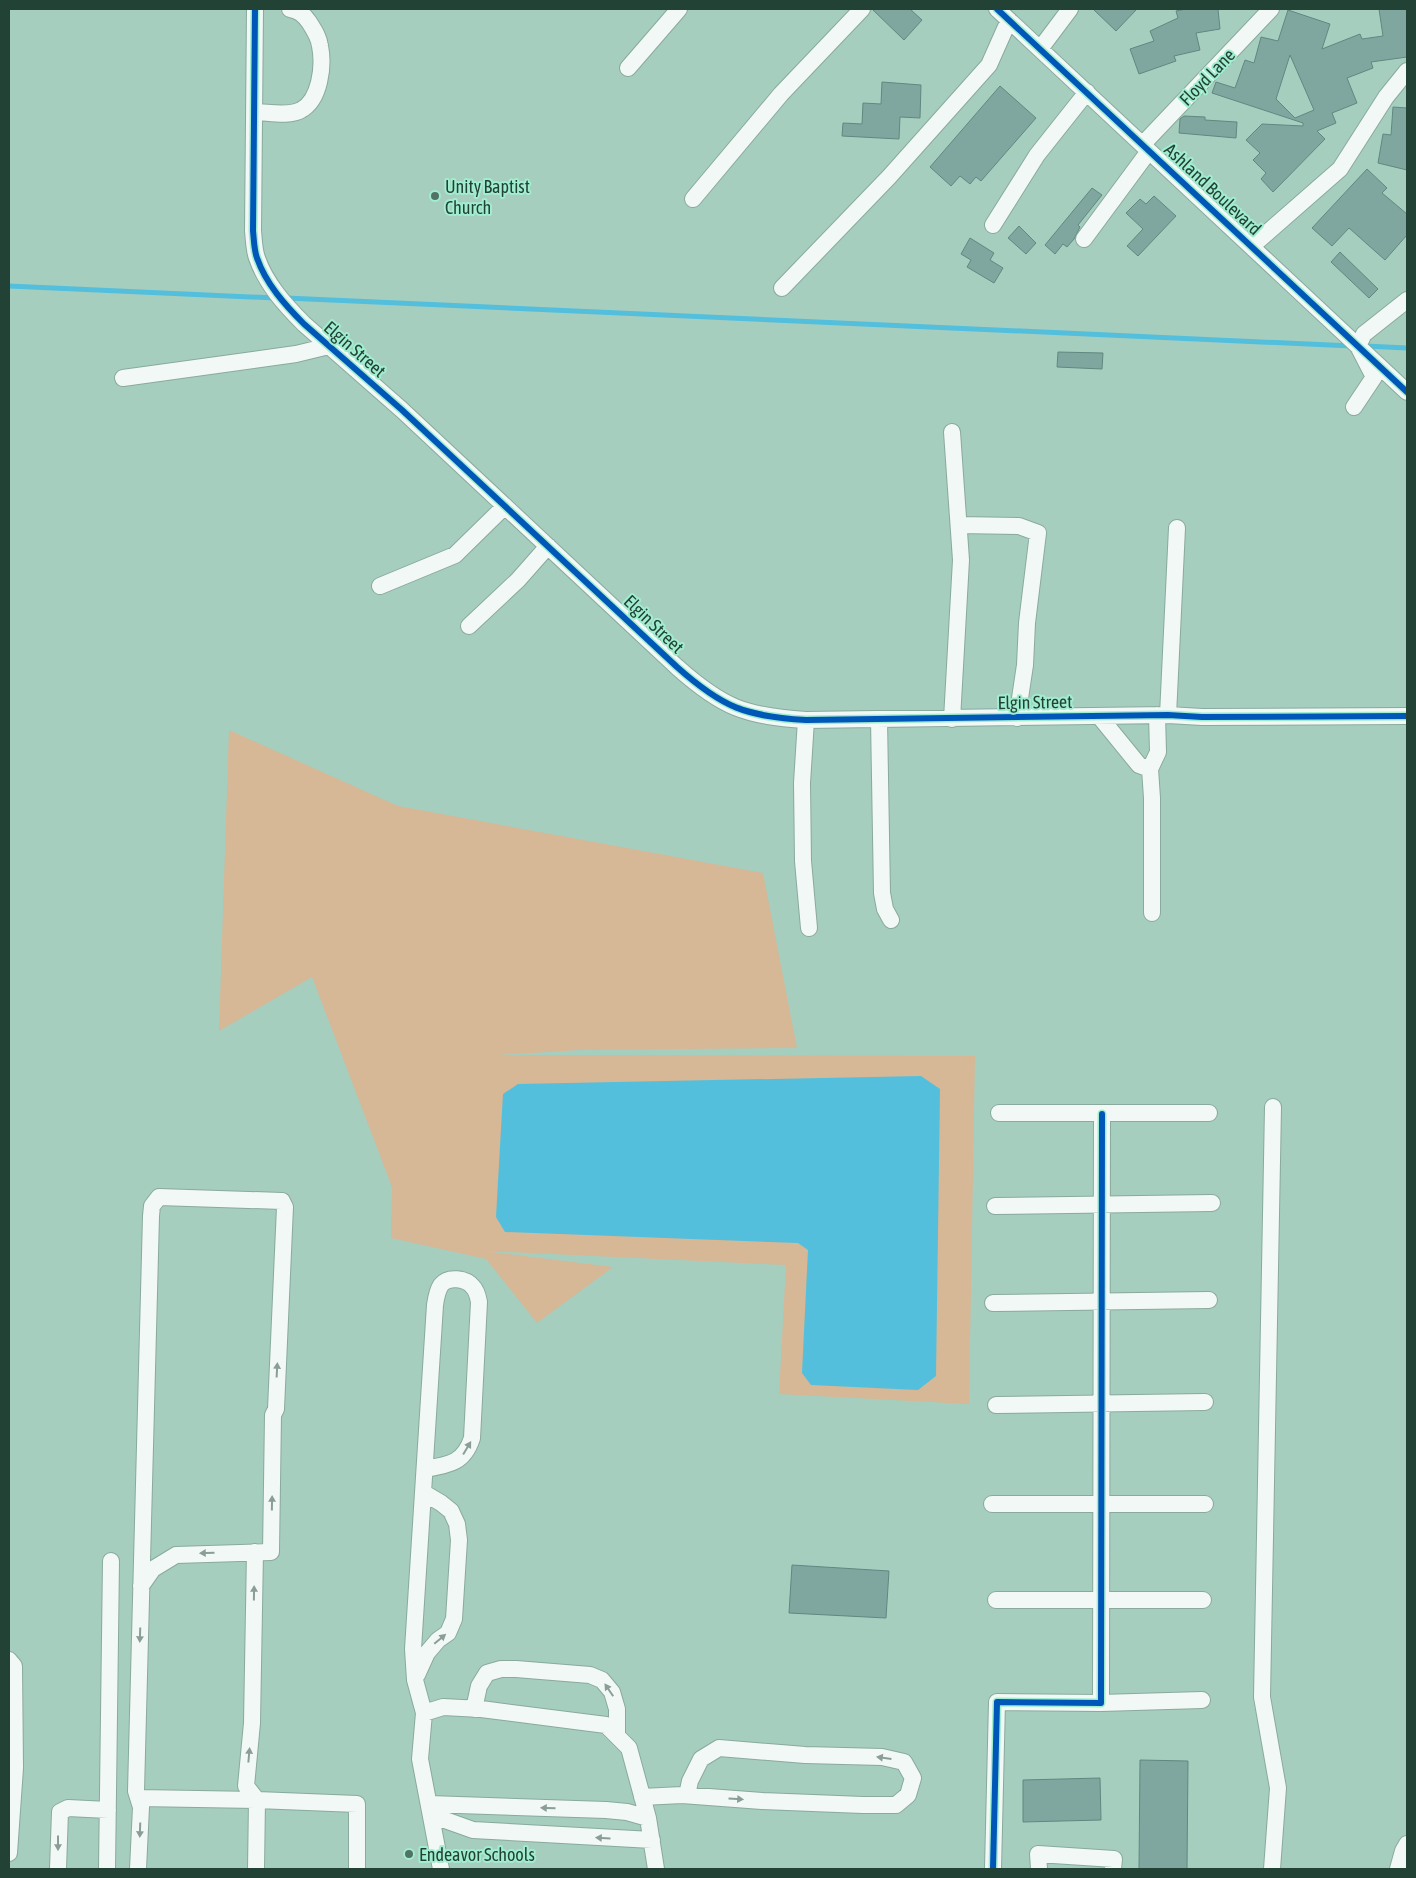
<svg xmlns="http://www.w3.org/2000/svg" width="1416" height="1878" font-family="'Asap Condensed',sans-serif">
<rect width="100%" height="100%" fill="#a6cebf"/>
<path fill="#d6b796" d="M229 730 398 806 763 873 797 1048 580 1050 498 1055 975 1056 969 1404 779 1394 786 1265 485 1251 613 1267 537 1323 486 1259 391 1238 392 1187 312 977 219 1031Z"/>
<path fill="#53bfdc" d="M921 1076 940 1089 936 1376 918 1390 811 1385 802 1373 808 1250 798 1243 505 1232 496 1217 503 1094 518 1084Z"/>
<g fill="none" stroke-linecap="round" stroke-linejoin="round">
<path stroke="#53bfdc" stroke-width="5" d="M9 286 275 298
M286 298 1352 346
M1365 346 1407 348"/>
</g>
<path fill="#80a79f" stroke="#60887f" fill-rule="evenodd" d="M872 9H910L922 20 904 40Z
M1093 9H1137L1116 31Z
M1186 9H1218L1220 29 1196 33 1200 50 1174 56 1176 61 1139 74 1130 49 1154 41 1150 31 1178 18 1176 11Z
M1379 9H1407V57L1371 62 1373 68 1347 78 1357 103 1332 113 1336 123 1317 131 1325 139 1273 192 1261 179 1266 173 1253 160 1260 153 1246 140 1262 124 1303 126V123L1212 93 1216 82 1235 88 1245 60 1254 63 1261 37 1278 41 1288 10 1330 24 1322 49 1360 34 1362 39 1383 36ZM1290 55 1314 110 1295 118 1276 99Z
M882 82 921 85 920 118 900 117 899 139 842 136 843 123 862 124 863 103 881 104Z
M1000 86 1036 118 981 181 976 177 970 184 960 176 951 186 930 167Z
M1393 107 1407 108V170L1378 163 1383 134 1391 135Z
M1184 116 1205 117V120L1237 122 1236 138 1179 133 1180 119Z
M1367 169 1387 188 1382 193 1407 214V235L1385 260 1349 228 1332 246 1312 228Z
M1092 188 1102 195 1078 225 1080 227 1074 239 1067 247 1063 244 1055 254 1045 245Z
M1154 196 1176 216 1138 256 1127 246 1143 229 1126 213 1140 199 1146 204Z
M1019 226 1036 243 1026 254 1008 238Z
M970 238 994 253 990 260 1003 268 994 283 967 267 971 260 961 254Z
M1340 252 1378 289 1369 298 1331 262Z
M1058 352 1103 353 1102 369 1057 367Z
M792 1565 889 1571 886 1618 789 1613Z
M1140 1760 1188 1761 1187 1869H1139Z
M1100 1778 1101 1820 1023 1822V1780Z"/>
<g fill="none" stroke-linecap="round" stroke-linejoin="round">
<g stroke="#89aa9d" stroke-width="18">
<path id="minor" d="M255 9 253 231C254 240 254 250 257 258 266 284 285 305 304 324L402 410 677 667C723 708 745 716 806 720L1168 715 1202 717 1407 716
M997 9 1407 392
M1040 49 1070 9
M628 68 679 9
M254 112C268 112 289 117 301 110 320 100 324 66 320 46 319 37 314 30 309 22 305 16 298 10 290 9
M1143 144 1271 9
M693 199 781 94 862 9
M993 225 1037 155 1087 92
M1084 239 1149 151
M1252 246 1340 169 1386 97 1407 71
M782 288 889 177 989 65 1009 20
M123 378 296 354 329 346
M1354 407 1374 377 1358 346 1364 334 1407 300
M952 432 961 560 952 719
M959 525 1019 526 1038 533 1027 623 1025 665 1017 718
M380 586 455 555 505 506
M469 626 518 580 548 546
M1168 715 1177 528
M1099 716 1139 765 1150 769
M879 719 882 893 885 909 891 920
M806 720 802 783 803 861 809 928
M1152 913V798L1150 769 1158 752 1157 715
M999 1113H1209
M995 1206 1212 1203
M993 1303 1209 1300
M996 1405 1205 1402
M992 1504H1205
M255 1552 252 1723 246 1786 257 1800
M996 1600H1203
M9 1660 14 1666 15 1768 9 1853
M417 1675 427 1653 438 1640 448 1633 454 1619 459 1540 457 1524 451 1511 441 1503 424 1493
M1101 1703 1202 1700
M474 1709 479 1686 487 1673 501 1669H516L590 1675 602 1680 612 1692 617 1709V1736
M424 1713 415 1680 413 1649 435 1305C436 1298 437 1291 441 1285 448 1276 466 1278 473 1287 477 1291 478 1297 479 1302L472 1438C464 1463 449 1465 425 1469
M642 1797 682 1795 762 1801 863 1805H896L908 1795 913 1778 904 1762 882 1757 805 1755 719 1748 701 1759 690 1781 687 1795
M139 1798 257 1800
M429 1804 606 1810 627 1812 648 1818
M431 1815 473 1830 652 1840
M58 1869 60 1812 68 1808 108 1810
M107 1869 111 1561
M138 1869 141 1807 136 1791 151 1216 152 1206 159 1197 282 1201 285 1207 276 1409 273 1415 271 1552 176 1555 153 1569 141 1586
M256 1869 257 1800 357 1804V1869
M441 1869 420 1759 424 1713 443 1707 481 1709 606 1725 629 1748 648 1818 656 1869
M993 1869 997 1702 1101 1703 1102 1114
M1039 1869 1038 1854 1114 1859 1113 1869
M1272 1869 1278 1788 1262 1697 1273 1107
M1398 1869 1403 1851 1407 1844"/>
</g>
<use href="#minor" stroke="#f2f8f5" stroke-width="16"/>
<g stroke="#a1edd0" stroke-width="9">
<path id="cycleway" d="M255 9 253 231C254 240 254 250 257 258 266 284 285 305 304 324L402 410 677 667C723 708 745 716 806 720L1168 715 1202 717 1407 716
M997 9 1407 392
M993 1869 997 1702 1101 1703 1102 1114"/>
</g>
<use href="#cycleway" stroke="#0057b8" stroke-width="6"/>
</g>
<defs><path id="oneway-solid" d="M-6-.8H1V-3.2L6.5 0L1 3.2V.8H-6Z" transform="scale(1.25)"/></defs>
<g fill="#8a9d96">
<use href="#oneway-solid" transform="translate(277 1370) rotate(-87)"/>
<use href="#oneway-solid" transform="translate(467 1448) rotate(-59)"/>
<use href="#oneway-solid" transform="translate(272 1503) rotate(-89)"/>
<use href="#oneway-solid" transform="translate(207 1553) rotate(179)"/>
<use href="#oneway-solid" transform="translate(254 1593) rotate(-89)"/>
<use href="#oneway-solid" transform="translate(140 1635) rotate(92)"/>
<use href="#oneway-solid" transform="translate(440 1639) rotate(-40)"/>
<use href="#oneway-solid" transform="translate(609 1690) rotate(-124)"/>
<use href="#oneway-solid" transform="translate(249 1755) rotate(-85)"/>
<use href="#oneway-solid" transform="translate(884 1758) rotate(-172)"/>
<use href="#oneway-solid" transform="translate(736 1799) rotate(4)"/>
<use href="#oneway-solid" transform="translate(548 1808) rotate(-178)"/>
<use href="#oneway-solid" transform="translate(140 1830) rotate(92)"/>
<use href="#oneway-solid" transform="translate(603 1838) rotate(-177)"/>
<use href="#oneway-solid" transform="translate(58 1843) rotate(90)"/>
</g>
<g fill="#507366" stroke="#a1edd0" stroke-width="2">
<circle cx="435" cy="196" r="5"/>
<circle cx="409" cy="1854" r="5"/>
</g>
<g text-anchor="middle" dominant-baseline="central" stroke-width="4" stroke-linejoin="round" paint-order="stroke">
<g font-size="18" fill="#224236" stroke="#a1edd0">
<text transform="translate(1207 77) rotate(-46)">Floyd Lane</text>
<text transform="translate(1213 189) rotate(43)">Ashland Boulevard</text>
<text transform="translate(355 349) rotate(41)">Elgin Street</text>
<text transform="translate(654 624) rotate(44)">Elgin Street</text>
<text transform="translate(1035 702) rotate(-1)">Elgin Street</text>
</g>
<g font-size="18" fill="#224236" stroke="#a1edd0" text-anchor="start">
<text x="445" y="186">Unity Baptist<tspan x="445" dy="21">Church</tspan></text>
<text x="419" y="1854">Endeavor Schools</text>
</g>
</g>
<rect width="1416" height="1878" fill="none" stroke="#224236" stroke-width="20"/>
</svg>
